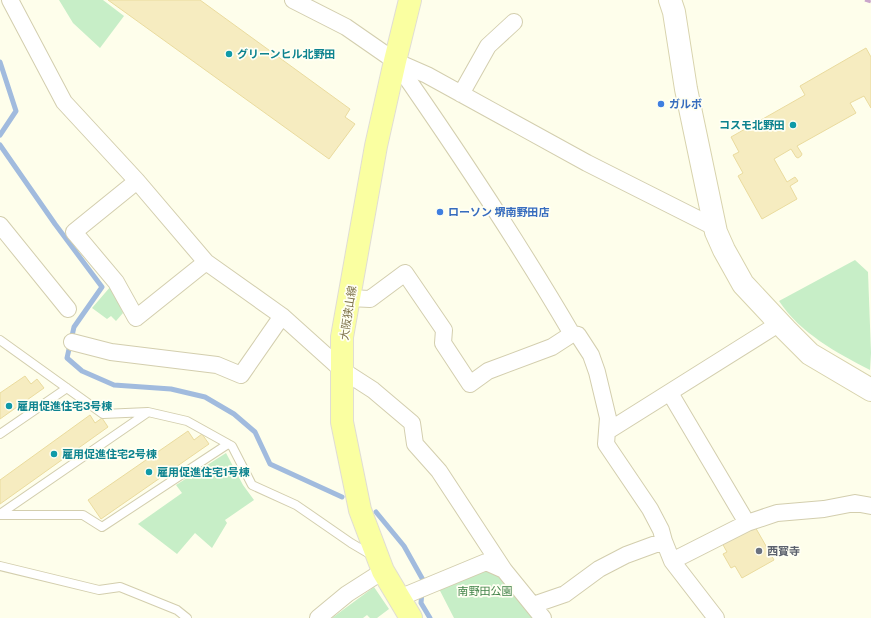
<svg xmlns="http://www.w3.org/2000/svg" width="871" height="618" font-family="'Public Sans','Noto Sans JP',sans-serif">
<rect width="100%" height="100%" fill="#fefeeb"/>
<path fill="#c7eec7" d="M59 0H103L124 16 100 48 73 23Z
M855 260 868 272 871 353 870 370C837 353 800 333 779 301Z
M111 286 123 313 116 321 111 316 107 319 92 308Z
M226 453 243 485 254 500 225 520 227 523 212 548 195 533 177 554 138 524 182 493 176 485Z
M486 562 540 618H454L436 583Z
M374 587 389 609 377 618H370L367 615 363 618H332Z"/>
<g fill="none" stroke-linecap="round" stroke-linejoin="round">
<path stroke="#a1bbde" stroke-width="5" d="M0 62 16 111 0 135
M0 145 55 224 102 287 74 327 67 358 82 371 114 385 171 389 205 397 234 414 255 432 270 464 342 497
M376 512 404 546 423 580 421 603 430 618"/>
</g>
<path fill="#f6ecc0" stroke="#eadb9e" d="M108 0H200L350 109 345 117 355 124 329 159Z
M866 48 871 57V108L864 96 850 103 856 113 797 146 802 154 801 156 798 158 796 157 791 149 774 159 787 182 795 177 798 181 790 186 797 199 762 219 738 176 743 173 733 155 739 152 731 137 805 95 800 86Z
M25 376 31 384 37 379 44 388 0 419V393Z
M90 415 95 423 102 418 108 427 0 504V480Z
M188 431 194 440 202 434 209 444 101 519 88 500Z
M754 525 774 560 742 578 735 566 731 568 723 554 727 552 722 543Z"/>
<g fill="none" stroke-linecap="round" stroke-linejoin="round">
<g stroke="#d3ceae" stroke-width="10">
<path id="lane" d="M0 340 103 414 148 412 187 421 232 446 252 485 296 505 351 543 373 556
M0 434 67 388
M0 514 147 413
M0 515H83L102 527 228 444
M0 566 99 590 120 587 177 610 187 618"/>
</g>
<g stroke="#d3ceae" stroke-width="18">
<path id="street" d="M10 0 64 102 137 181 206 262 282 316 342 370 373 390 412 423 415 444 439 471 504 570
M293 0 346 27 395 61 427 75 587 163 716 228
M395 61C457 150 517 240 572 334L578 335 591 355 597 372 608 418 606 444 650 509 661 530 664 541
M461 94 488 46 514 22
M137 181 74 232 116 282 136 318 206 262
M0 225 68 309
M349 298 370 299 405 273 444 330 443 343 470 384 488 371 552 347 572 334
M72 342 111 352 217 365 241 375 282 316
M670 393 747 523
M608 431 780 323
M672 561 716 618
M399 598 486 562 504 570 543 618
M533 605 565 594 599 569 626 555 664 541 672 561 747 523 777 513 824 509 855 503 871 506
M318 618 347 594 383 571"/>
</g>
<g stroke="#d8d3ad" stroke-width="24">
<path id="secondary" d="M670 0 674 12 686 89 716 232 724 250 743 284 786 330 810 354 871 390"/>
</g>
<g stroke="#e0ddd4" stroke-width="24">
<path id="primary" d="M410 0 395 61 376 146 342 337V422L360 510 383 571 411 618"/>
</g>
<use href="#lane" stroke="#fff" stroke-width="8"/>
<use href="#street" stroke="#fff" stroke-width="16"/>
<use href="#secondary" stroke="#fff" stroke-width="22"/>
<use href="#primary" stroke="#faffa1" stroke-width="22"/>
<path stroke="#caa6cb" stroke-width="3" stroke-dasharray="6 4" stroke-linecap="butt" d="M865 0 871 2"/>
</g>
<g fill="#0f9aa8" stroke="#fffff3" stroke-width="1.5">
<circle cx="229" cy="54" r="4"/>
<circle cx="793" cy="125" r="4"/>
<circle cx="9" cy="406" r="4"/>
<circle cx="54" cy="454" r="4"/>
<circle cx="149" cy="472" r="4"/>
</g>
<g fill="#3f7fe0" stroke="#fffff3" stroke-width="1.5">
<circle cx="661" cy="104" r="4"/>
<circle cx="440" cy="212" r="4"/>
</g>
<circle fill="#6b7280" stroke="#fffff3" stroke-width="1.5" cx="759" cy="551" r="4"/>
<g text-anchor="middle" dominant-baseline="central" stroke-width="3.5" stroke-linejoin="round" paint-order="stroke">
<g font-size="11" font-weight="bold" fill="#0d838f" stroke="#fffff3" text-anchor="start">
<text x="237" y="54">グリーンヒル北野田</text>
<text x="785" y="125" text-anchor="end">コスモ北野田</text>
<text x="17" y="406">雇用促進住宅3号棟</text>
<text x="62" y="454">雇用促進住宅2号棟</text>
<text x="157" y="472">雇用促進住宅1号棟</text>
</g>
<g font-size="11" font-weight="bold" fill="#366cbe" stroke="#fffff3" text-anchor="start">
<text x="669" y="104">ガルボ</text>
<text x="448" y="212">ローソン 堺南野田店</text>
</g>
<g font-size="11" fill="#7d724a" stroke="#fffff3">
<text transform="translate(348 313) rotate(-81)">大阪狭山線</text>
</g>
<g font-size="11" font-weight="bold" fill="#5b616d" stroke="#fffff3" text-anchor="start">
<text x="767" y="551">西寳寺</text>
</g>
<g font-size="11" fill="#418349" stroke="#fffff3">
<text x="485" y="591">南野田公園</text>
</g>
</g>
</svg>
